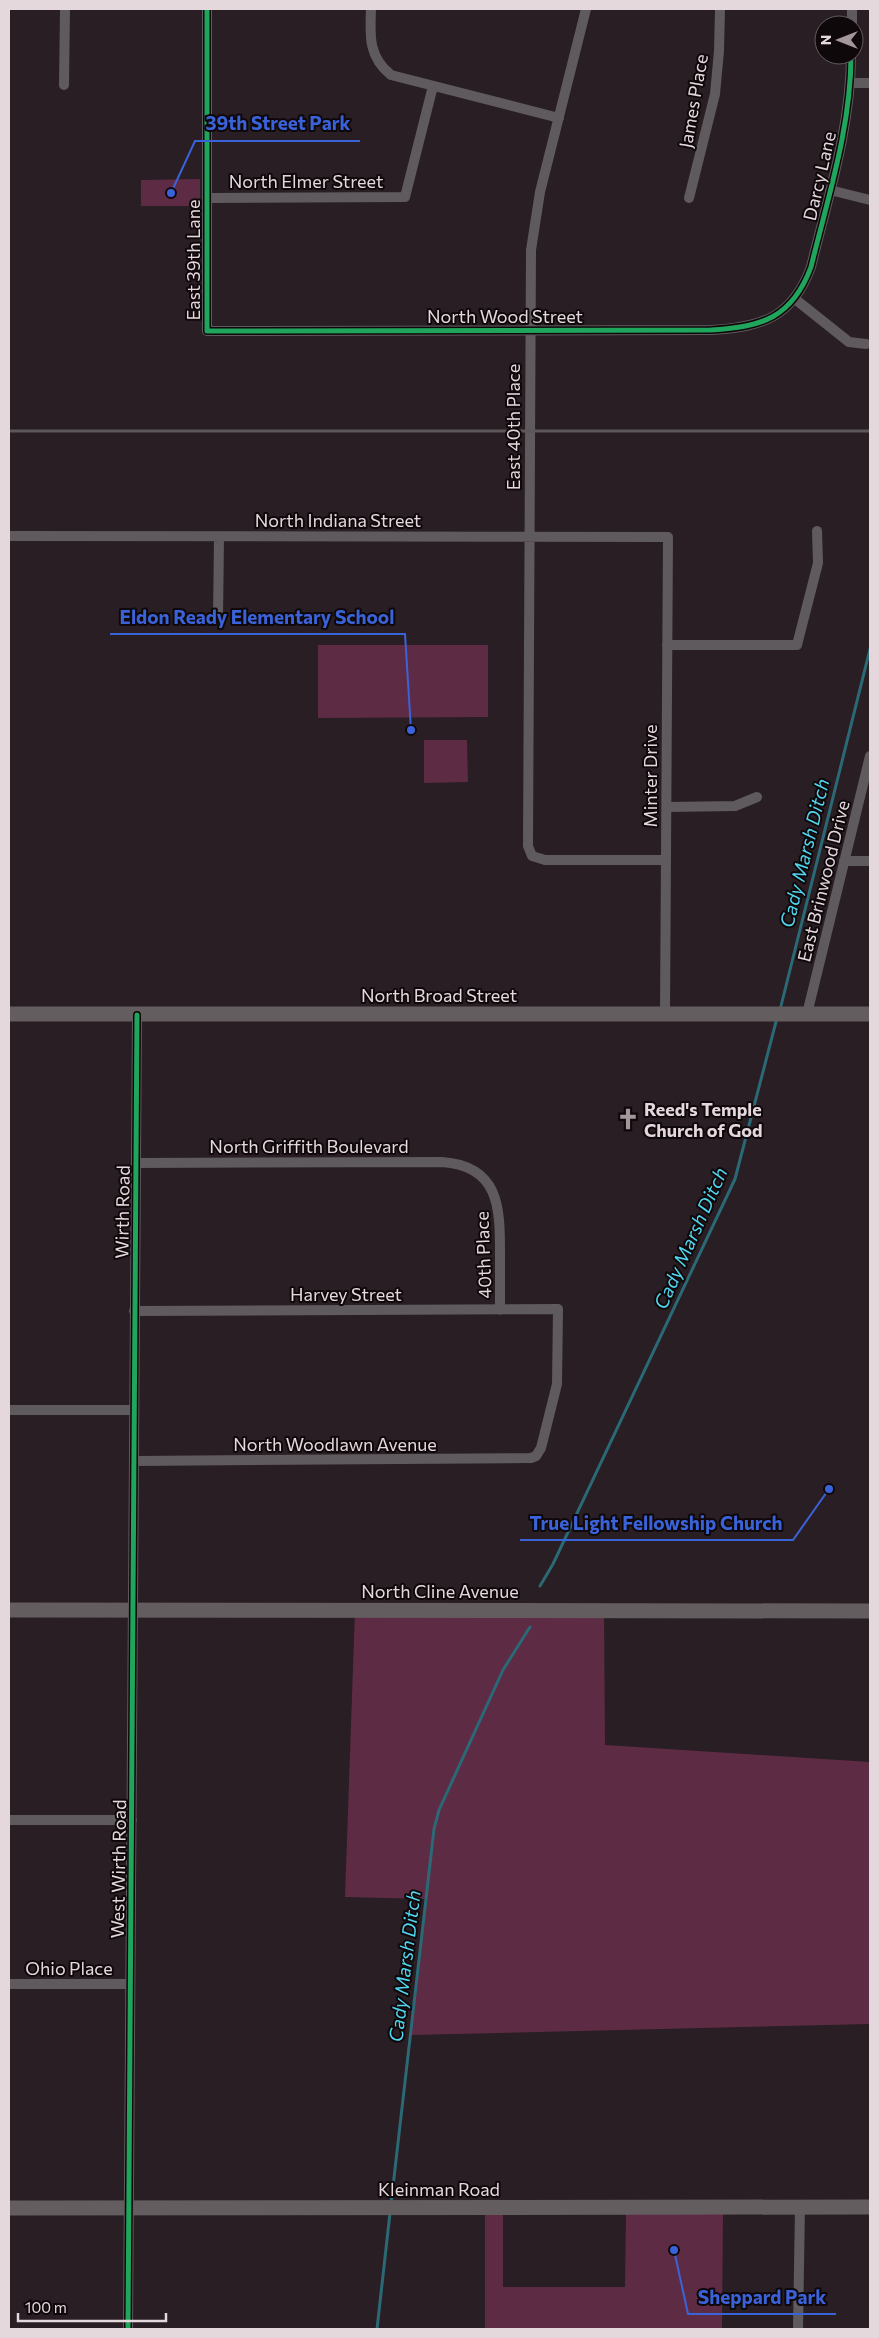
<svg xmlns="http://www.w3.org/2000/svg" width="879" height="2338" font-family="Commissioner,sans-serif">
<rect width="100%" height="100%" fill="#281e23"/>
<path fill="#5e2b44" d="M200 179V206H141V180Z
M318 645H488V717L318 718Z
M424 740H467L468 782 424 783Z
M355 1610H604L605 1745 870 1762V2024L411 2035 426 1899 345 1897Z
M485 2214H503V2287H625L626 2214H723L722 2329H485Z"/>
<g fill="none" stroke-linecap="round" stroke-linejoin="round">
<path stroke="#2a6975" stroke-width="3" d="M780 1010 870 649
M540 1586 553 1564 735 1179 777 1018
M391 2204 434 1829 439 1810 503 1670 530 1627
M377 2329 390 2213"/>
<path stroke="#5f5a5d" stroke-width="10" d="M207 9V331L711 330C762 327 792 318 811 267 828 197 851 127 851 55
M371 9C370 35 368 57 391 75L559 118
M586 9 540 192 531 250 528 846 532 856 545 860H666
M852 25V9
M851 83H870
M64 85 65 9
M830 190 870 200
M207 198 405 197 433 86
M689 198 715 94 719 51 720 9
M795 299 849 342 866 344
M9 536 668 537 665 1014
M218 618 219 537
M667 645H797L818 563 817 531
M667 807 735 806 757 797
M844 861H870
M807 1014 870 756
M137 1163 442 1162C499 1166 500 1207 500 1252 500 1271 500 1290 500 1310
M134 1311 558 1309 557 1384 541 1448 536 1456 531 1458 134 1461
M9 1410H134
M9 1820H132
M9 1984H130
M128 2329 137 1015
M798 2329 800 2206"/>
<path stroke="#635d5f" stroke-width="15" d="M9 1014H870
M9 1610 870 1611
M9 2208 870 2207"/>
<path stroke="#5e575a" stroke-width="3" d="M9 431H870"/>
<g stroke="#0f080b" stroke-width="8">
<path id="cycleway" d="M207 9V331L711 330C762 327 792 318 811 267 828 197 851 127 851 55
M128 2329 137 1015"/>
</g>
<use href="#cycleway" stroke="#20a55d" stroke-width="5"/>
</g>
<defs>
<g id="church-bare" transform="scale(1.725)"><path d="M-1.2-6h2.4v3.5h3.3v2.4h-3.3V6h-2.4V-.1h-3.3v-2.4h3.3Z" fill="#a3979c" stroke="#0f080b" stroke-width="2.5" paint-order="stroke"/></g>
</defs>
<g fill-rule="evenodd">
<use href="#church-bare" x="628" y="1119"/>
</g>
<g text-anchor="middle" dominant-baseline="central" stroke-width="4" stroke-linejoin="round" paint-order="stroke">
<g font-size="18" fill="#e5d8dd" stroke="#0f080b">
<text transform="translate(693 101) rotate(-80)">James Place</text>
<text transform="translate(819 176) rotate(-77)">Darcy Lane</text>
<text x="306" y="181">North Elmer Street</text>
<text transform="translate(193 260) rotate(-90)">East 39th Lane</text>
<text x="505" y="316">North Wood Street</text>
<text transform="translate(513 427) rotate(-90)">East 40th Place</text>
<text x="338" y="520">North Indiana Street</text>
<text transform="translate(650 776) rotate(-90)">Minter Drive</text>
<text transform="translate(823 881) rotate(-76)">East Brinwood Drive</text>
<text x="439" y="995">North Broad Street</text>
<text x="309" y="1146">North Griffith Boulevard</text>
<text transform="translate(122 1212) rotate(-89)">Wirth Road</text>
<text transform="translate(483 1255) rotate(-92)">40th Place</text>
<text x="346" y="1294">Harvey Street</text>
<text x="335" y="1444">North Woodlawn Avenue</text>
<text x="440" y="1591">North Cline Avenue</text>
<text transform="translate(118 1869) rotate(-89)">West Wirth Road</text>
<text x="69" y="1968">Ohio Place</text>
<text x="439" y="2189">Kleinman Road</text>
</g>
<g font-size="18" font-weight="bold" fill="#e5d8dd" stroke="#0f080b" text-anchor="start">
<text x="644" y="1109">Reed's Temple<tspan x="644" dy="21">Church of God</tspan></text>
</g>
<g font-size="19" font-style="italic" fill="#50d6ee" stroke="#0f080b">
<text transform="translate(804 853) rotate(-76)">Cady Marsh Ditch</text>
<text transform="translate(690 1238) rotate(-66)">Cady Marsh Ditch</text>
<text transform="translate(404 1966) rotate(-83)">Cady Marsh Ditch</text>
</g>
</g>
<path fill="none" stroke="#3b63d9" stroke-width="2" d="M171 193L195 141H360M411 730L405 634H110M829 1489L793 1540H520M674 2250L688 2314H836"/>
<g fill="#3b63d9" stroke="#0f080b" stroke-width="2">
<circle cx="171" cy="193" r="5"/>
<circle cx="411" cy="730" r="5"/>
<circle cx="829" cy="1489" r="5"/>
<circle cx="674" cy="2250" r="5"/>
</g>
<g font-size="19" text-anchor="middle" font-weight="bold" fill="#3b63d9" stroke="#0f080b" stroke-width="4" stroke-linejoin="round" paint-order="stroke">
<text x="278" y="130">39th Street Park</text>
<text x="257" y="624">Eldon Ready Elementary School</text>
<text x="656" y="1530">True Light Fellowship Church</text>
<text x="762" y="2304">Sheppard Park</text>
</g>
<rect width="879" height="2338" fill="none" stroke="#e5d8dd" stroke-width="20"/>
<g transform="translate(839 40) rotate(270)"><circle r="24" fill="#0f080b" stroke="#655b5f"/>
<path d="M0-4L9 19L0 12L-9 19Z" fill="#a3979c"/>
<text y="-8" font-size="14" font-weight="bold" text-anchor="middle" fill="#e5d8dd">N</text>
</g>
<path d="M18 2313v8h148v-8" fill="none" stroke="#e5d8dd" stroke-width="2.5"/>
<text x="25" y="2313" font-size="15" fill="#e5d8dd" stroke="#0f080b" stroke-width="4" paint-order="stroke">100 m</text>
</svg>
